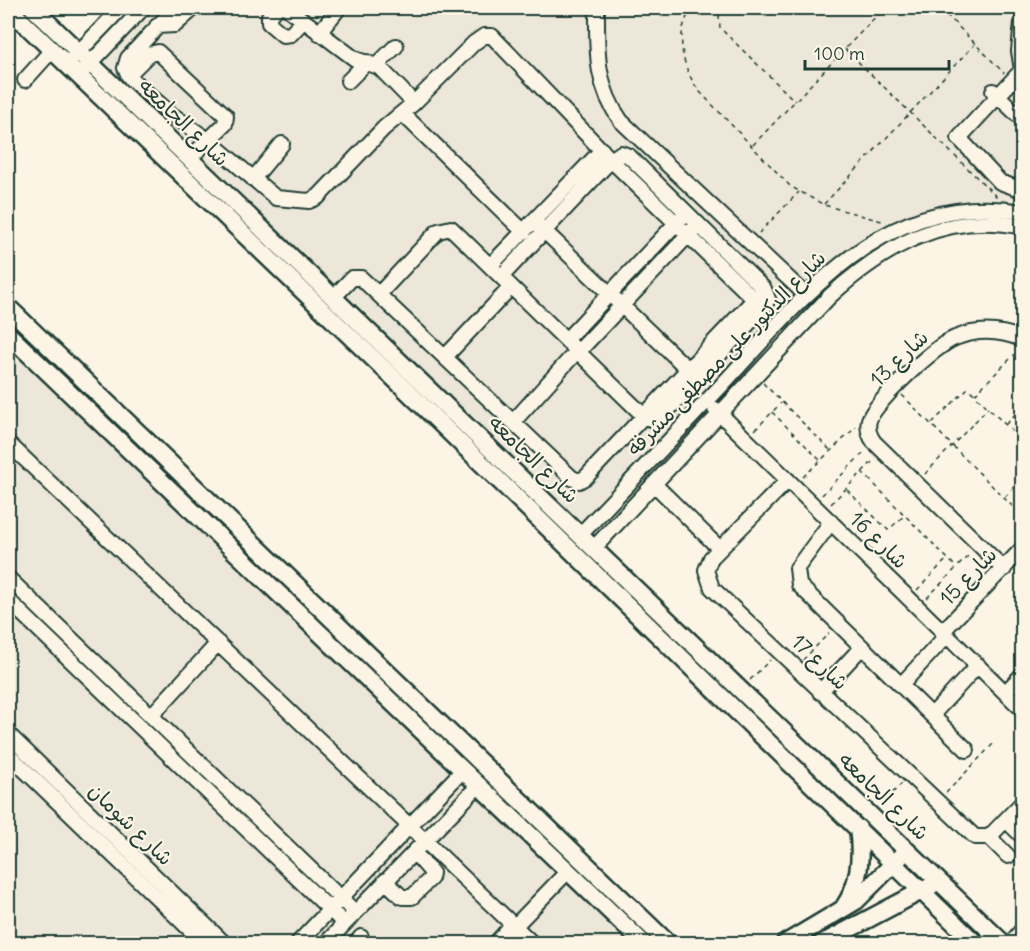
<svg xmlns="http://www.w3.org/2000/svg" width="1030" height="951" font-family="Delius,'Playpen Sans Arabic',sans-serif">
<rect width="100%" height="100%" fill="#fcf5e5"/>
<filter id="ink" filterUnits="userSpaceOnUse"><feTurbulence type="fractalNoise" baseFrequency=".0167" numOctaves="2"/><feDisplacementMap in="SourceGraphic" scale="12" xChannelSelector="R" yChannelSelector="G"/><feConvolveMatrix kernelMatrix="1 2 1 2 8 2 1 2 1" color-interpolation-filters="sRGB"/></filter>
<g filter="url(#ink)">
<path fill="#ece7d8" d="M133 8H1022V221L1003 218 955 219 912 231 868 253 836 280 581 549 76 67Z
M8 321 657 943H8Z"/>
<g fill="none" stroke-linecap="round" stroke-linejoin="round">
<g stroke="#1f3d34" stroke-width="18">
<path id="minor" d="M175 8 128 58 125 68 131 79 171 114 208 140 276 198 309 201 318 197 384 128 414 103 379 67 355 59 287 8
M277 8 269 16V23L283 35 291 34 303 21
M597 8C597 50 595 85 621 121L806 295
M1022 22 1019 51 1022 70
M157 26 175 25 194 8
M319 33 339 8
M73 58 121 8
M377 65 396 46
M84 70 143 8
M1022 70 959 138 1000 182 1022 190
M128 75 149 54 158 52 226 116 225 124 190 158
M25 80 52 50
M348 81 367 62
M993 91 1022 119
M414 103 474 43 484 36H492L611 160 760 305
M402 113 524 232
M253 179 282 144
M534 221 694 375
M490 266 602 150
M379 294 438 231 451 228 644 416 655 421 661 417 763 308 768 299 764 289 629 156 621 153 611 160 501 277
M334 297 352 278H361L572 478 579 481 586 477 764 289
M566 340 681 218
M578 352 694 229
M445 357 511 287
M715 409 1022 709
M513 422 577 351
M8 443 533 944
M788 480 711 558 706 570 712 588 975 837H989L1022 803
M655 485 720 549
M831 522 797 568 799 585 967 750
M580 535C627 485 674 436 721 386 803 298 885 188 1022 212
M594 548 830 296C884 247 946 210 1022 227
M1004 569 874 442C869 435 867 429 869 420 875 402 936 345 955 338 977 329 1000 330 1022 339
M8 578 355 912
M8 600 344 923
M943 631 1022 549
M901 685 947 635
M820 692 862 647
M1006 692 1022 675
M932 715 978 665
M151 716 218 643
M8 734 225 944
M8 754 205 944
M1006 820 1022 836
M989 837 1008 856
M385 881 402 897H412L431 878 432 873 414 852
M515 926 568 871
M297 944 463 770
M325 944 479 785
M355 944 361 937
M495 944 513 924
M1010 944 1022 930"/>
</g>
<g stroke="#1f3d34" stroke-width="21">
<path id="major" d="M8 8 404 388 976 944
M33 8 1004 944
M8 307 669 944
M8 334 644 944
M844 907C860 883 862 857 858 828
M784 944 856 901 900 857
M821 944 931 886"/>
</g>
<path stroke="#1f3d34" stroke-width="1.5" stroke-dasharray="4.5 4.5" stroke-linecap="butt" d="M693 8C673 31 682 71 701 93L790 186 824 205 885 222
M726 8 719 16 720 28 795 101
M940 8 1004 73
M845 49 999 199
M753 145 884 8
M824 204 975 44
M759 233 799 192
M763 383 830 450
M975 394 1019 350
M902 395 1022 516
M772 412 820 460
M932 423 968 388 1022 441
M1006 424 1022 407
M755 430 781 403
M862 472 957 568
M925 474 988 408
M803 477 856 427
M847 490 888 530 904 516
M822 495 865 451
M1005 497 1022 479
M831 504 874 460
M917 590 947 559
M927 598 970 554
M803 660 829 633
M750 680 770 660
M946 793 994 743
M880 806 902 783"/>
<use href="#minor" stroke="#fcf5e5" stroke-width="14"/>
<use href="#major" stroke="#fcf5e5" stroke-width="16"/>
</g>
</g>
<g text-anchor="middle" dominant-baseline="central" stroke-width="4.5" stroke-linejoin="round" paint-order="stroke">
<g font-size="21" fill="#1f3d34" stroke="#fcf5e5">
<text transform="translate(184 122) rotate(44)">شارع الجامعه</text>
<text transform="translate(726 353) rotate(-46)">شارع الدكتور على مصطفى مشرفه</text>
<text transform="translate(899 358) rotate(-44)">شارع 13</text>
<text transform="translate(534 459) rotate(44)">شارع الجامعه</text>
<text transform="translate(879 540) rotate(44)">شارع 16</text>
<text transform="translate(968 576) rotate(-46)">شارع 15</text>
<text transform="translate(820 662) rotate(44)">شارع 17</text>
<text transform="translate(884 796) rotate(44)">شارع الجامعه</text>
<text transform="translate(131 824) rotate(44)">شارع شومان</text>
</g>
</g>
<rect width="1030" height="951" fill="none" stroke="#fcf5e5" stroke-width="30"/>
<rect x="15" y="15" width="1000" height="921" fill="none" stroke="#1f3d34" stroke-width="2" filter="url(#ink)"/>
<path d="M805 60v9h144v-9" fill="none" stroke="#1f3d34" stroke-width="3"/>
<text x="814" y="60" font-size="18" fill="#1f3d34" stroke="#fcf5e5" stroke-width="4.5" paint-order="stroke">100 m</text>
</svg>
